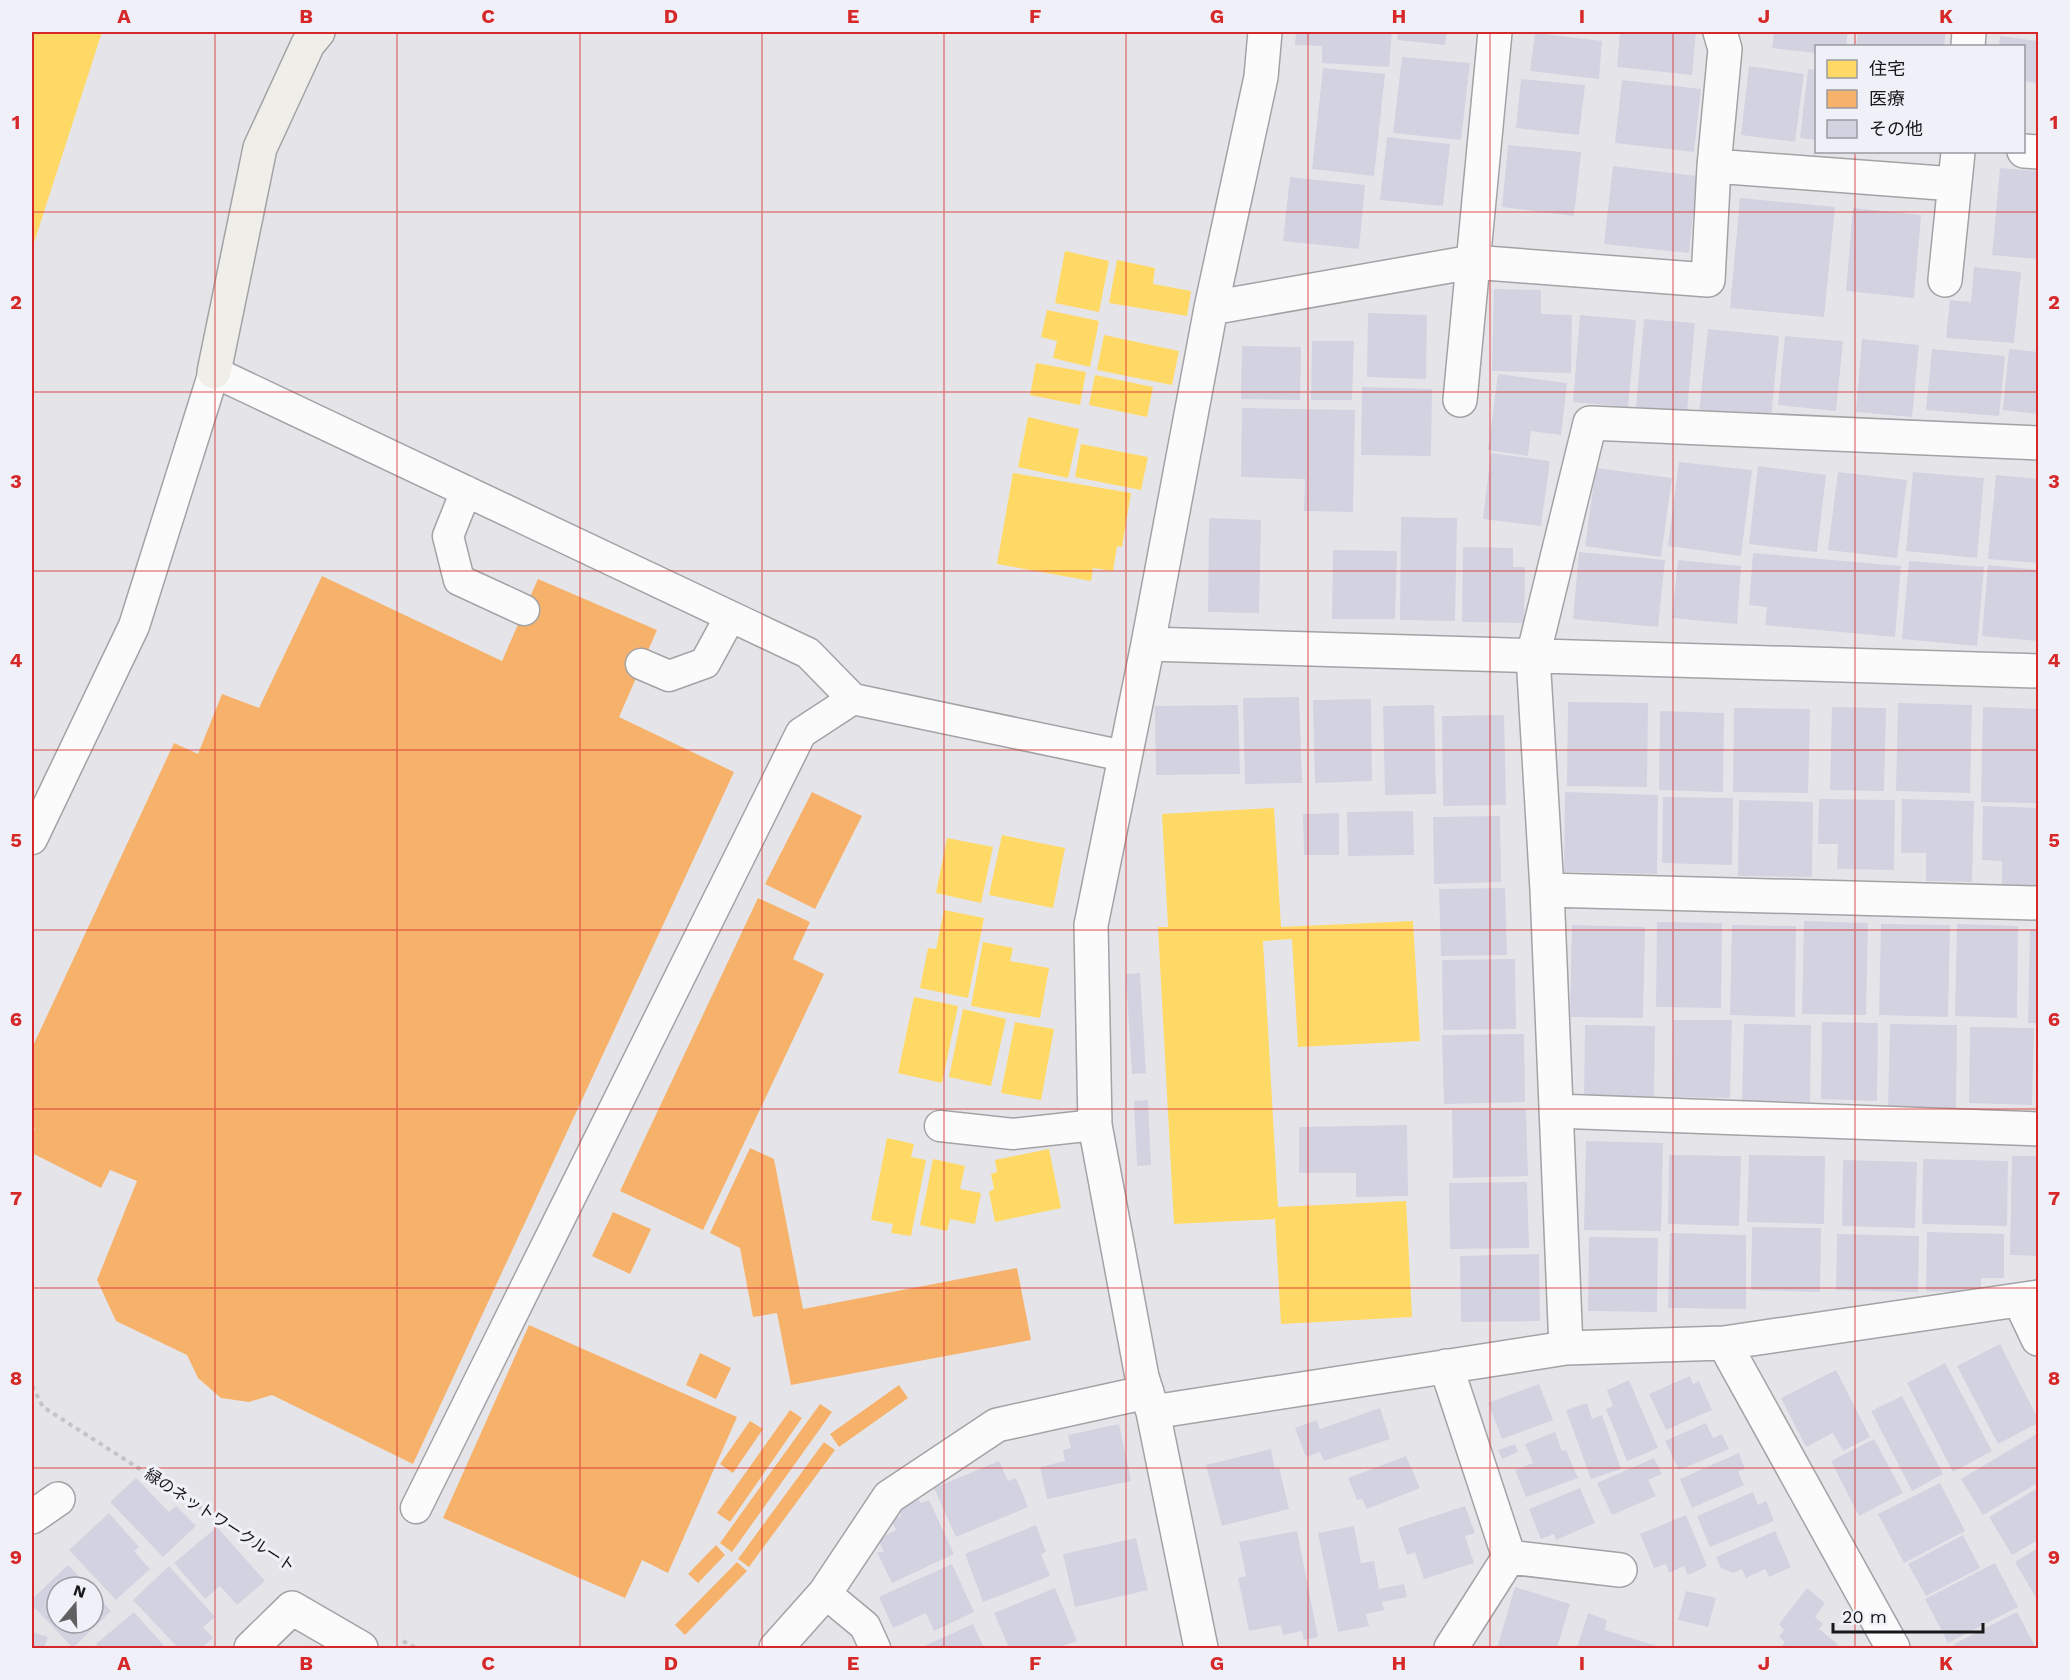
<svg xmlns="http://www.w3.org/2000/svg" width="2070" height="1680" font-family="'Work Sans','Noto Sans JP',sans-serif">
<rect width="100%" height="100%" fill="#e5e5e9"/>
<path fill="#ffd966" d="M32 32H102L32 249Z
M1065 251 1109 261 1099 312 1055 303Z
M1117 260 1155 268 1153 284 1191 291 1187 316 1109 303Z
M1047 310 1099 321 1090 367 1053 358 1057 341 1041 337Z
M1104 335 1179 351 1172 385 1097 370Z
M1036 363 1086 372 1080 405 1030 395Z
M1095 375 1153 387 1147 417 1089 405Z
M1028 417 1079 429 1068 478 1018 467Z
M1081 444 1148 457 1141 490 1075 477Z
M1013 473 1131 493 1122 547 1117 546 1113 571 1093 568 1091 581 997 564Z
M1274 808 1281 927 1413 921 1420 1041 1298 1047 1292 939 1263 941 1278 1207 1406 1201 1412 1317 1281 1324 1275 1219 1174 1224 1158 927H1168L1162 814Z
M1002 835 1065 848 1053 908 989 895Z
M947 838 993 847 981 903 936 893Z
M944 910 984 918 968 998 920 988 928 948 936 949Z
M983 942 1013 948 1010 961 1049 968 1040 1018 971 1006Z
M914 997 958 1006 942 1083 898 1073Z
M963 1009 1006 1019 991 1086 949 1077Z
M1015 1022 1054 1029 1041 1100 1001 1093Z
M887 1138 914 1144 911 1157 926 1160 911 1236 891 1233 893 1224 871 1220Z
M1049 1149 1061 1208 995 1222 989 1192 994 1189 991 1174 997 1172 995 1160Z
M933 1159 965 1166 960 1189 981 1193 975 1224 950 1219 947 1231 920 1225Z"/>
<path fill="#f6b26b" d="M322 576 502 661 538 579 657 630 619 717 734 772 413 1464 272 1395 249 1402 221 1398 198 1378 187 1355 116 1321 97 1280 137 1181 110 1170 101 1188 32 1153V1134L35 1128 32 1126V1048L174 743 198 754 222 694 259 708Z
M812 792 862 816 815 909 765 884Z
M758 898 810 922 793 959 824 974 703 1230 620 1191Z
M750 1148 774 1159 803 1309 1017 1268 1031 1340 791 1385 777 1313 753 1317 740 1248 710 1233Z
M613 1212 651 1229 630 1274 592 1256Z
M529 1325 737 1417 668 1573 642 1560 625 1598 443 1518Z
M700 1353 731 1368 716 1399 686 1385Z
M899 1385 908 1398 839 1447 830 1434Z
M820 1404 832 1412 732 1552 720 1543Z
M790 1410 802 1418 730 1522 717 1513Z
M750 1421 763 1429 733 1473 720 1464Z
M824 1442 835 1450 749 1567 738 1559Z
M716 1545 725 1555 698 1583 688 1574Z
M737 1562 747 1571 685 1635 675 1625Z"/>
<path fill="#d3d2e1" d="M1296 32H1392L1389 67 1322 63V46L1295 45Z
M1398 32H1447L1445 45 1397 40Z
M1620 32H1696L1692 75 1617 67Z
M1774 32H1848L1846 46H1816V53L1772 48Z
M1858 32H1946L1944 46H1856Z
M1535 33 1602 41 1599 79 1530 71Z
M2000 36 2038 41V83L2024 81V46H1999Z
M1402 57 1470 63 1461 140 1393 133Z
M1749 66 1804 74 1795 142 1741 135Z
M1323 68 1385 74 1374 176 1312 169Z
M1808 69 1816 70V140L1800 138Z
M1521 79 1585 85 1579 135 1516 128Z
M1622 80 1701 89 1694 152 1615 143Z
M1387 137 1450 144 1443 206 1380 200Z
M1508 145 1581 152 1574 216 1502 207Z
M1613 166 1697 176 1689 253 1604 244Z
M2000 168 2038 171V259L1992 255Z
M1290 177 1365 185 1359 249 1283 241Z
M1740 198 1835 207 1824 317 1730 308Z
M1853 208 1921 215 1914 298 1846 291Z
M1974 267 2021 272 2014 343 1946 338 1950 300 1971 302Z
M1494 289 1541 290V314L1572 315 1571 373 1492 371Z
M1368 313 1427 315 1426 379 1367 377Z
M1580 315 1636 320 1628 407 1573 402Z
M1644 319 1695 323 1687 412 1636 407Z
M1708 329 1779 336 1771 419 1699 413Z
M1785 336 1843 341 1836 411 1778 405Z
M1862 339 1919 345 1912 417 1856 412Z
M1312 341H1354L1352 400H1311Z
M1242 346 1301 347 1300 400 1241 399Z
M1932 349 2005 356 1999 416 1926 410Z
M2009 349 2038 352V414L2003 410Z
M1498 374 1567 383 1561 435 1531 431 1528 456 1488 450Z
M1362 387 1432 389 1431 456 1361 455Z
M1242 408 1355 410 1353 512 1304 511 1305 479 1241 477Z
M1491 453 1550 461 1541 526 1483 519Z
M1679 462 1752 470 1741 556 1668 546Z
M1758 466 1826 475 1817 552 1749 544Z
M1596 468 1672 478 1661 557 1585 546Z
M1838 472 1907 480 1897 558 1828 550Z
M1913 472 1984 478 1977 558 1906 551Z
M1996 475 2038 479V563L1988 559Z
M1401 517 1457 518 1455 621 1400 620Z
M1209 518 1261 520 1259 613 1208 612Z
M1463 547 1513 548V567H1525L1524 623 1462 622Z
M1333 550 1397 551 1395 619H1332Z
M1579 552 1665 560 1658 627 1573 619Z
M1753 553 1901 566 1895 637 1765 625 1767 607 1749 605Z
M1678 560 1741 566 1737 624 1672 618Z
M1909 561 1984 567 1977 646 1902 639Z
M1988 565 2038 570V641L1982 636Z
M1299 697 1302 783 1245 784 1243 698Z
M1371 699 1372 781 1315 783 1313 700Z
M1568 702 1648 703 1647 787 1567 786Z
M1898 703 1972 705 1970 793 1896 791Z
M1238 705 1240 774 1156 775 1155 706Z
M1434 705 1436 794 1385 795 1383 706Z
M1832 707 1886 708 1884 791 1830 790Z
M1983 707 2038 709V803L1981 802Z
M1734 708 1810 709 1808 793 1733 792Z
M1660 711 1724 713 1723 792 1659 790Z
M1504 715 1506 805 1443 806 1442 716Z
M1565 792 1658 795 1657 874 1564 872Z
M1663 797 1733 798 1732 865 1662 863Z
M1819 799 1895 800 1894 870 1837 869 1838 844H1818Z
M1902 799 1974 801 1972 882 1926 881V853H1901Z
M1739 800 1813 802 1812 877 1738 876Z
M1983 806 2038 808V888L2002 887V861L1982 860Z
M1413 811 1414 855 1348 856 1347 812Z
M1339 813V855H1304L1303 814Z
M1500 816 1501 882 1434 884 1433 817Z
M1505 888 1507 955 1441 956 1439 889Z
M1804 921 1868 923 1866 1015 1802 1014Z
M1657 922 1722 923 1721 1008 1656 1007Z
M1881 924 1950 925 1948 1017 1879 1015Z
M1957 924 2018 926 2017 1018 1955 1016Z
M1572 925 1645 927 1643 1018 1570 1017Z
M1732 925 1796 926 1795 1017 1730 1015Z
M2030 930H2038V1023H2028Z
M1515 959 1516 1029 1443 1030 1442 960Z
M1140 973 1146 1073 1132 1074 1126 974Z
M1673 1020H1732L1730 1098 1672 1097Z
M1822 1022 1878 1023 1877 1101 1821 1099Z
M1744 1024 1811 1025 1810 1102 1742 1101Z
M1890 1024 1957 1025 1956 1108 1888 1107Z
M1585 1025 1655 1026 1654 1100 1584 1098Z
M1970 1027 2034 1028 2032 1105 1969 1103Z
M1524 1034 1525 1102 1444 1104 1442 1035Z
M1148 1100 1151 1165 1137 1166 1134 1101Z
M1526 1109 1528 1176 1453 1178 1452 1110Z
M1407 1125 1408 1196 1356 1197V1173H1299V1127Z
M1586 1141 1663 1143 1661 1231 1584 1230Z
M1669 1155 1741 1156 1739 1226 1668 1224Z
M1749 1155 1825 1156 1824 1224 1747 1222Z
M2012 1156H2038V1256L2010 1255Z
M1923 1159 2008 1161 2007 1226 1922 1224Z
M1843 1160 1917 1162 1915 1228 1842 1226Z
M1527 1182 1529 1248 1450 1249 1449 1183Z
M1752 1227 1821 1228 1820 1292 1751 1290Z
M1927 1232 2004 1234V1278H1981V1293L1926 1291Z
M1670 1233 1746 1235V1309L1668 1308Z
M1837 1234 1919 1236 1918 1292 1836 1290Z
M1589 1237 1658 1238 1657 1312 1588 1311Z
M1539 1254 1540 1321 1461 1322 1460 1256Z
M2000 1344 2038 1419V1423L1998 1444 1957 1366Z
M1945 1363 1992 1451 1953 1472 1907 1383Z
M1836 1370 1870 1437 1843 1451 1833 1433 1806 1447 1781 1398Z
M1690 1376 1693 1384 1699 1381 1712 1410 1666 1430 1649 1394Z
M1629 1380 1658 1448 1627 1461 1606 1409 1613 1406 1607 1390Z
M1539 1384 1553 1420 1502 1439 1488 1403Z
M1902 1396 1943 1474 1912 1491 1871 1411Z
M1587 1403 1592 1419 1602 1415 1621 1469 1591 1479 1566 1410Z
M1380 1408 1390 1439 1324 1461 1320 1452 1306 1457 1295 1428 1317 1420 1320 1429Z
M1706 1423 1713 1438 1722 1434 1729 1449 1679 1470 1665 1441Z
M1119 1424 1131 1481 1047 1499 1040 1467 1065 1461 1063 1450 1071 1448 1068 1435Z
M1555 1432 1562 1451 1566 1450 1578 1478 1526 1497 1515 1470 1533 1463 1525 1444Z
M2038 1433V1483L1983 1515 1961 1479Z
M1874 1439 1903 1493 1859 1516 1831 1461Z
M1515 1444 1518 1452 1502 1459 1498 1450Z
M1271 1449 1275 1469 1279 1467 1289 1509 1222 1526 1206 1465Z
M1739 1453 1745 1469 1738 1471 1744 1485 1692 1508 1680 1479Z
M1406 1456 1420 1488 1367 1509 1362 1499 1357 1500 1348 1478Z
M1654 1458 1662 1474 1648 1480 1656 1496 1612 1515 1597 1483Z
M999 1461 1008 1481 1016 1478 1028 1507 956 1537 934 1488Z
M136 1478 169 1512 176 1506 196 1526 163 1557 110 1502Z
M1940 1483 1965 1531 1904 1563 1878 1514Z
M1580 1488 1595 1523 1556 1540 1554 1534 1541 1539 1529 1509Z
M2038 1488V1540L2012 1555 1989 1517Z
M1753 1492 1758 1505 1766 1501 1774 1521 1710 1547 1697 1516Z
M917 1497 921 1503 929 1500 954 1554 892 1583 877 1552H884L878 1539 896 1530 891 1520 901 1516 896 1507Z
M1465 1506 1475 1533 1465 1536 1474 1563 1424 1579 1415 1552 1407 1555 1398 1528Z
M109 1513 139 1547 134 1551 150 1569 116 1600 69 1550Z
M1686 1515 1707 1566 1688 1575 1684 1566 1669 1573 1666 1564 1654 1568 1640 1534Z
M1036 1525 1046 1552 1041 1554 1050 1576 983 1602 965 1554Z
M1354 1526 1361 1563 1374 1561 1379 1589 1404 1584 1407 1597 1382 1602 1384 1610 1366 1614 1369 1626 1338 1632 1318 1533Z
M217 1527 265 1581 237 1605 220 1586 205 1599 174 1563Z
M1297 1531 1318 1637 1304 1640 1302 1631 1283 1635 1281 1625 1249 1631 1238 1578 1246 1576 1239 1542Z
M1775 1531 1791 1567 1769 1577 1765 1569 1746 1578 1742 1569 1733 1573 1721 1568 1716 1557Z
M1963 1535 1980 1568 1926 1596 1908 1564Z
M1136 1538 1148 1590 1075 1607 1063 1554Z
M2038 1548V1601L2015 1562Z
M1995 1563 2018 1607 1948 1643 1925 1599Z
M952 1564 974 1612 934 1631 926 1613 893 1628 879 1597Z
M68 1565 89 1587H57V1623H93V1591L111 1611 73 1648 32 1605V1599Z
M169 1566 215 1617 203 1627 213 1638 201 1648H178L133 1600Z
M1515 1587 1570 1604 1557 1648H1497Z
M1055 1588 1077 1641 1057 1648H1009L994 1613Z
M1807 1588 1825 1603 1815 1617 1823 1624 1819 1629 1838 1644 1834 1648H1780L1785 1642 1779 1637 1784 1630 1779 1624Z
M1686 1591 1716 1598 1708 1627 1678 1620Z
M134 1612 166 1648H100L96 1644Z
M2017 1612 2036 1648H1956L1954 1644Z
M1588 1613 1607 1620 1605 1630 1663 1648H1577Z
M973 1624 984 1648H920Z
M32 1632 48 1637 44 1648H32Z"/>
<g fill="none" stroke-linecap="round" stroke-linejoin="round">
<g stroke="#a3a3a6" stroke-width="33">
<path id="lane" d="M466 491 448 536 459 580 524 610
M641 664 669 676 705 663 730 617
M32 839 134 626 214 372 808 653 853 699 1124 756
M940 1126 1013 1134 1095 1125
M416 1508 801 733 853 699
M825 1593 865 1626 875 1648"/>
</g>
<g stroke="#a3a3a6" stroke-width="36">
<path id="street" d="M1968 46 1969 32
M2024 151 2038 152
M1714 166 1725 49 1720 32
M1945 280 1958 152
M1211 308 1472 262 1708 280 1714 166 1954 184
M1460 400 1495 32
M1148 644 2038 671
M1547 890 2038 903
M1556 1111 2038 1129
M2020 1301 2038 1339
M1724 1343 1893 1648
M1566 1348 1547 890 1533 656 1590 423 2038 443
M1446 1366 1509 1557 1451 1648
M1153 1412 1566 1348 1724 1343 2038 1297
M32 1517 58 1499
M1509 1557 1620 1570
M251 1648 292 1608 361 1648
M776 1648 825 1593 889 1497 997 1425 1147 1392
M1201 1648 1153 1412 1142 1377 1095 1125 1091 925 1148 644 1211 308 1261 77 1265 32"/>
</g>
<g stroke="#a3a3a6" stroke-width="36">
<path id="secondary" d="M214 372 260 148 308 44 318 32"/>
</g>
<path stroke="#c4c4c5" stroke-width="4" stroke-dasharray="4.5 4.5" stroke-linecap="butt" d="M32 1386 43 1407 290 1565
M403 1641 415 1648"/>
<use href="#lane" stroke="#fbfbfc" stroke-width="30"/>
<use href="#street" stroke="#fbfbfc" stroke-width="33"/>
<use href="#secondary" stroke="#efeee9" stroke-width="33"/>
</g>
<path fill="none" stroke="#d62828" stroke-width="1.5" stroke-opacity="0.55" d="M215 32V1648M397 32V1648M580 32V1648M762 32V1648M944 32V1648M1126 32V1648M1308 32V1648M1490 32V1648M1673 32V1648M1855 32V46M1855 152V1648M32 212H2038M32 392H2038M32 571H2038M32 750H2038M32 930H2038M32 1109H2038M32 1288H2038M32 1468H2038"/>
<g text-anchor="middle" dominant-baseline="central" stroke-width="6" stroke-linejoin="round" paint-order="stroke">
<g font-size="16" fill="#18181b" stroke="#f0f0f9">
<text transform="translate(220 1520) rotate(33)">緑のネットワークルート</text>
</g>
</g>
<rect width="2070" height="1680" fill="none" stroke="#f0f0f9" stroke-width="66"/>
<rect x="1815" y="45" width="210" height="108" fill="#f0f0f9" stroke="#9a9aa0" stroke-width="1.5"/>
<rect x="1827" y="60" width="30" height="18" fill="#ffd966" stroke="#9a9aa0" stroke-width="1.5"/>
<text x="1869" y="75" font-size="18" fill="#18181b">住宅</text>
<rect x="1827" y="90" width="30" height="18" fill="#f6b26b" stroke="#9a9aa0" stroke-width="1.5"/>
<text x="1869" y="105" font-size="18" fill="#18181b">医療</text>
<rect x="1827" y="120" width="30" height="18" fill="#d3d2e1" stroke="#9a9aa0" stroke-width="1.5"/>
<text x="1869" y="135" font-size="18" fill="#18181b">その他</text>
<g transform="translate(75 1605) rotate(19)"><circle r="28" fill="#f0f0f9" stroke="#9a9aa0" stroke-width="1.5"/>
<path d="M0-4.5L10 22L0 15L-10 22Z" fill="#606063"/>
<text y="-9" font-size="16" font-weight="bold" text-anchor="middle" fill="#18181b">N</text>
</g>
<path d="M1833 1623v9h150v-9" fill="none" stroke="#18181b" stroke-width="3"/>
<text x="1842" y="1623" font-size="18" fill="#18181b" stroke="#f0f0f9" stroke-width="4.5" paint-order="stroke">20 m</text>
<rect x="33" y="33" width="2004" height="1614" fill="none" stroke="#d62828" stroke-width="2"/>
<g font-size="20" text-anchor="middle" font-weight="bold" fill="#d62828">
<text x="124" y="23">A</text>
<text x="306" y="23">B</text>
<text x="488" y="23">C</text>
<text x="671" y="23">D</text>
<text x="853" y="23">E</text>
<text x="1035" y="23">F</text>
<text x="1217" y="23">G</text>
<text x="1399" y="23">H</text>
<text x="1582" y="23">I</text>
<text x="1764" y="23">J</text>
<text x="1946" y="23">K</text>
<text x="16" y="129">1</text>
<text x="2054" y="129">1</text>
<text x="16" y="309">2</text>
<text x="2054" y="309">2</text>
<text x="16" y="488">3</text>
<text x="2054" y="488">3</text>
<text x="16" y="667">4</text>
<text x="2054" y="667">4</text>
<text x="16" y="847">5</text>
<text x="2054" y="847">5</text>
<text x="16" y="1026">6</text>
<text x="2054" y="1026">6</text>
<text x="16" y="1205">7</text>
<text x="2054" y="1205">7</text>
<text x="16" y="1385">8</text>
<text x="2054" y="1385">8</text>
<text x="16" y="1564">9</text>
<text x="2054" y="1564">9</text>
<text x="124" y="1670">A</text>
<text x="306" y="1670">B</text>
<text x="488" y="1670">C</text>
<text x="671" y="1670">D</text>
<text x="853" y="1670">E</text>
<text x="1035" y="1670">F</text>
<text x="1217" y="1670">G</text>
<text x="1399" y="1670">H</text>
<text x="1582" y="1670">I</text>
<text x="1764" y="1670">J</text>
<text x="1946" y="1670">K</text>
</g>
</svg>
